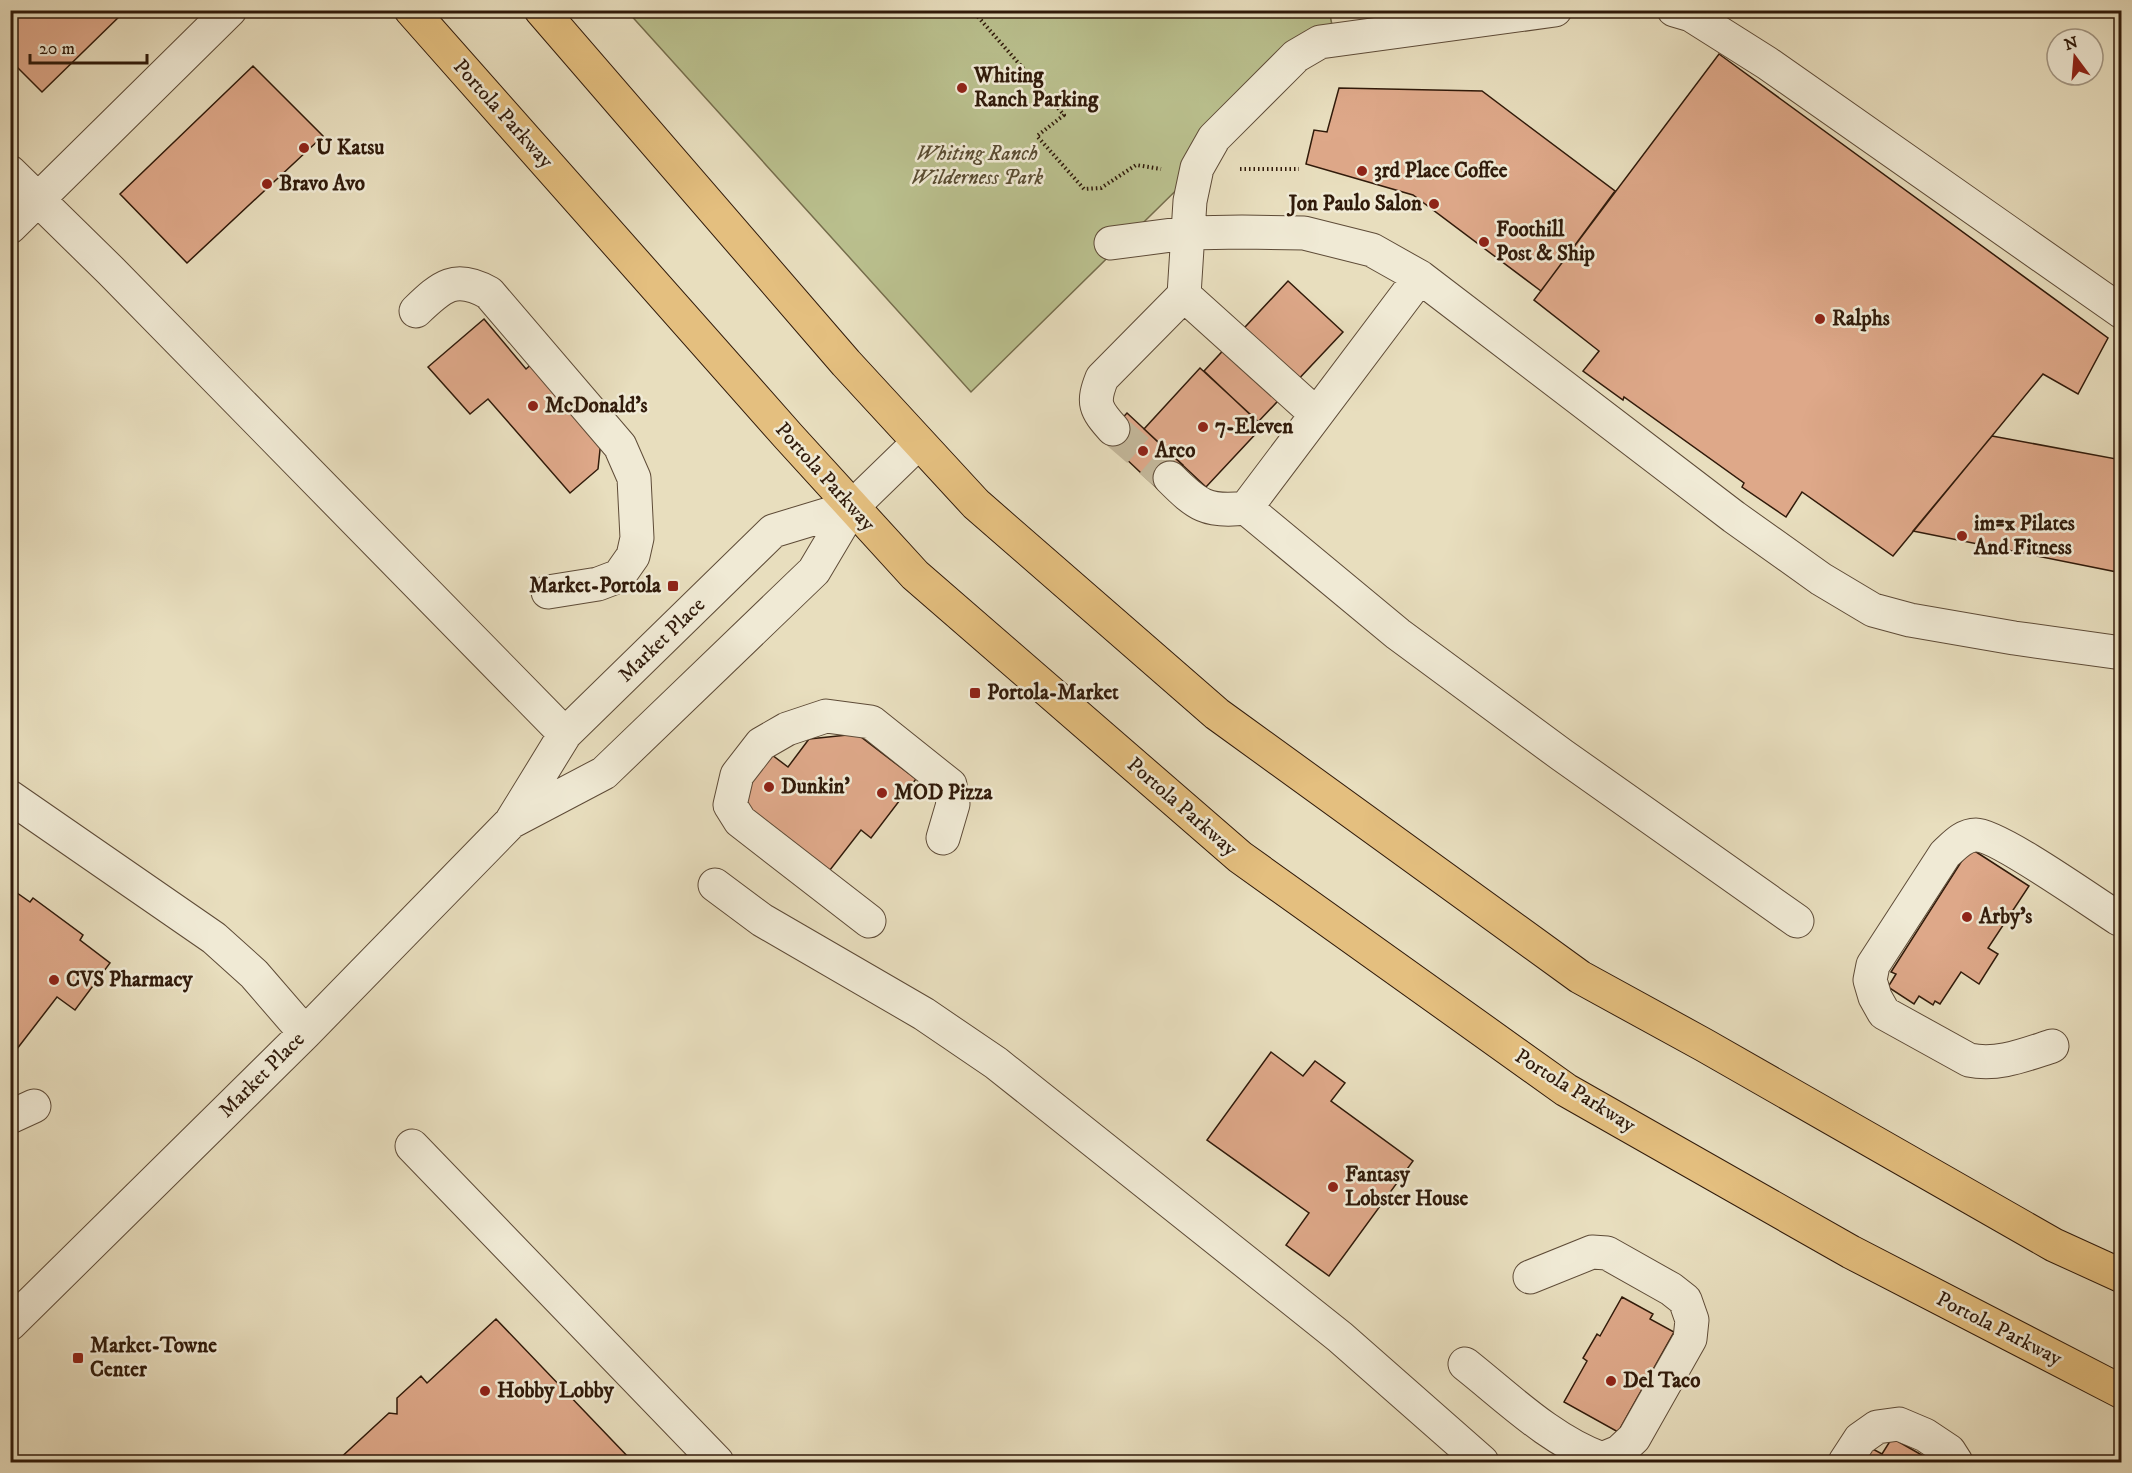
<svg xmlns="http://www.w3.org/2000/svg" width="2132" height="1473" font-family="'IM FELL DW Pica',serif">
<rect width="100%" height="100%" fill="#e8debe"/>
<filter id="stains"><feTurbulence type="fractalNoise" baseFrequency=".00333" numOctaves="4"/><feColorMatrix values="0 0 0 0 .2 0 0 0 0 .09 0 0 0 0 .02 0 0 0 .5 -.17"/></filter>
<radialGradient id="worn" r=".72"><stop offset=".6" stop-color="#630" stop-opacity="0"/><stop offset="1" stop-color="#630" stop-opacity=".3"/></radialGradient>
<path fill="#bac08e" stroke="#756d4c" stroke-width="1.5" d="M1329 10 1334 35 971 392 627 11Z"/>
<path fill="#dea889" stroke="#301a0a" stroke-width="1.5" d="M10 10H126L42 92 10 60Z
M1719 54 2108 338 2078 394 2043 374 1893 556 1802 492 1786 517 1742 487 1744 483 1624 397 1623 400 1583 371 1599 351 1534 300Z
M253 66 323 136 187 263 120 194Z
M1339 88 1482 91 1615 191 1541 291 1413 195 1306 164 1314 130 1327 132Z
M1288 281 1343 332 1258 422 1204 371Z
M484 319 526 369 534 362 601 440 598 469 570 493 488 399 470 414 428 367Z
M1200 368 1263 426 1206 487 1144 429Z
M1127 413 1183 465 1159 490 1104 438Z
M1992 436 2122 460V573L1913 531Z
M857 734 916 779 871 838 861 830 823 879 737 801 772 755 788 767 809 739Z
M1970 848 2029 886 1988 948 1998 954 1979 984 1961 972 1940 1004 1935 1001 1933 1005 1919 996 1914 1004 1888 987 1896 974 1891 972Z
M10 888 30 902 33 898 83 935 80 940 110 963 75 1010 57 997 10 1058Z
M1271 1052 1303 1076 1315 1061 1345 1083 1331 1101 1413 1161 1329 1276 1286 1245 1309 1213 1207 1140Z
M1622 1297 1653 1314 1650 1319 1674 1332 1618 1432 1564 1402 1587 1361 1583 1358 1597 1334 1600 1336Z
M496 1319 633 1462H336L389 1413 397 1414V1398L421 1376 427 1383Z
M1892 1438 1934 1462H1863L1871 1448 1882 1454Z"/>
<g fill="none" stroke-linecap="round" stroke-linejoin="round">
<path stroke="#c3b79a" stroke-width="33" stroke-dasharray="33 16" stroke-linecap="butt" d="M1113 429 1170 478"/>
<g stroke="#5e4b37" stroke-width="35">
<path id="minor" d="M1674 10 1691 15 1767 63 2122 312
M10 172 111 271 565 734
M10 227 230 10
M1111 243 1187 233 1242 232 1304 233 1372 250 1420 277 1734 517 1821 579 1873 610 1910 620 2014 638 2122 653
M1420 277 1246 508 1398 634 1562 755 1797 921
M416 311C442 286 455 274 489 293L620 446 634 478 637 538 633 556 619 576 598 584 548 592
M1316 414 1184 295 1190 201 1197 168 1214 138 1296 56 1320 42 1555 10
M1113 429C1095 409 1092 403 1102 378L1184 295
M1170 478C1197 505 1207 513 1246 508
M10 797 214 938 254 974 305 1033
M511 822 604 773 814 571 852 507 918 443
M715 885 762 920 924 1014 996 1063 1340 1337 1482 1462
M869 921 740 821 730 805 737 775 761 744 787 729 826 716 871 722 950 785 953 804 943 838
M2052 1046C2024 1055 1998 1066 1969 1060L1884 1013 1875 997 1870 980 1873 965 1945 854C1954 846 1963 835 1976 835 1998 835 2094 903 2119 919
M10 1117 34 1106
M412 1146 717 1462
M10 1324 305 1033 511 822 565 734 773 531 852 507
M1465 1364C1508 1398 1550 1440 1602 1459L1619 1452 1634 1438 1690 1339 1692 1320 1685 1300 1671 1289 1607 1253 1592 1252 1530 1277
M1845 1462 1860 1439 1877 1427 1899 1424 1925 1435 1949 1451 1956 1462"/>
</g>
<g stroke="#301a0a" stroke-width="35">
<path id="major" d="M411 10 789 437 915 575 1240 857 1566 1090 1851 1252 2122 1392
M541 10 846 363 976 504 1217 714 1580 977 1704 1045 2054 1245 2122 1276"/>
</g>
<path stroke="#301a0a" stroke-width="4" stroke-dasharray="1.5 3" stroke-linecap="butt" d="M972 10 1064 115 1037 136 1084 189 1101 188 1136 165 1161 169
M1150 10H1191
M1240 169H1299"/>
<use href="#minor" stroke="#f0ead5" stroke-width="33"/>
<use href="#major" stroke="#e4bf7f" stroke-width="33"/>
</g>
<g fill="#8f2418" stroke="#f0ead5" stroke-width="2">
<circle cx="962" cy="88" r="6"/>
<circle cx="304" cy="148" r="6"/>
<circle cx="1362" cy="171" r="6"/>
<circle cx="267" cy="184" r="6"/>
<circle cx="1434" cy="204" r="6"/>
<circle cx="1484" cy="242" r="6"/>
<circle cx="1820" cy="319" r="6"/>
<circle cx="533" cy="406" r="6"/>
<circle cx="1203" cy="427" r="6"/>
<circle cx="1143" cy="451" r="6"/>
<circle cx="1962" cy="536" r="6"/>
<rect x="667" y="580" width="12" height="12" rx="3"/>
<rect x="969" y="687" width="12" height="12" rx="3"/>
<circle cx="769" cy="787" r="6"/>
<circle cx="882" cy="793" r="6"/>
<circle cx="1967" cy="917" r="6"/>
<circle cx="54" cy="980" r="6"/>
<circle cx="1333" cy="1187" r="6"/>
<rect x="72" y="1352" width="12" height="12" rx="3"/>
<circle cx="1611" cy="1381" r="6"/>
<circle cx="485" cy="1391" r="6"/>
</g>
<g text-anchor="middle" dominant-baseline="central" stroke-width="5" stroke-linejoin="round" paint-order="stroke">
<g font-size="21" font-weight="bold" fill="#301a0a" stroke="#f0ead5" text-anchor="start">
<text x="974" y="76">Whiting<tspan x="974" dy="24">Ranch Parking</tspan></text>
<text x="316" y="148">U Katsu</text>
<text x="1374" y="171">3rd Place Coffee</text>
<text x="279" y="184">Bravo Avo</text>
<text x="1422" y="204" text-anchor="end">Jon Paulo Salon</text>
<text x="1496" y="230">Foothill<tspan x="1496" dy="24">Post &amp; Ship</tspan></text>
<text x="1832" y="319">Ralphs</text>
<text x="545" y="406">McDonald's</text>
<text x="1215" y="427">7-Eleven</text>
<text x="1155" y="451">Arco</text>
<text x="1974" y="524">im=x Pilates<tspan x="1974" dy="24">And Fitness</tspan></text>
<text x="661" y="586" text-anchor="end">Market-Portola</text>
<text x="987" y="693">Portola-Market</text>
<text x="781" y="787">Dunkin'</text>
<text x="894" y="793">MOD Pizza</text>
<text x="1979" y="917">Arby's</text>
<text x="66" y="980">CVS Pharmacy</text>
<text x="1345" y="1175">Fantasy<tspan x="1345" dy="24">Lobster House</tspan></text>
<text x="90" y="1346">Market-Towne<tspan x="90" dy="24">Center</tspan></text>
<text x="1623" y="1381">Del Taco</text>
<text x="497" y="1391">Hobby Lobby</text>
</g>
<g font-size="21" fill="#301a0a" stroke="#f0ead5">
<text transform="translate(503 114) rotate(48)">Portola Parkway</text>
<text transform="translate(825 477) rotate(48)">Portola Parkway</text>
<text transform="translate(662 640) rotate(-44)">Market Place</text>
<text transform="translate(1182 807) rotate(41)">Portola Parkway</text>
<text transform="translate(262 1075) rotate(-45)">Market Place</text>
<text transform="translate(1575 1091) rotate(32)">Portola Parkway</text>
<text transform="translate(1999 1329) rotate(27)">Portola Parkway</text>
</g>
<g font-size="21" font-style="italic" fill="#594c32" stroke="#f0ead5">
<text x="977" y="154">Whiting Ranch<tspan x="977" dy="24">Wilderness Park</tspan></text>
</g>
</g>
<rect width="2132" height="1473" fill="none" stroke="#e8debe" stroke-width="36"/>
<rect x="12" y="12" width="2108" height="1449" fill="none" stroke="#301a0a" stroke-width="3"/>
<rect x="18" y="18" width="2096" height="1437" fill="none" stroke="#301a0a" stroke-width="1.5"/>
<g transform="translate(2075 57) rotate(344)"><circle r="28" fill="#f0ead5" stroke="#a39784" stroke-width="1.5"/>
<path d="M0-4.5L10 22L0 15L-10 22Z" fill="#8f2418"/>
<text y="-9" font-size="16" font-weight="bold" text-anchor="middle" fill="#301a0a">N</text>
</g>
<path d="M30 54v9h117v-9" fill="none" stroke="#301a0a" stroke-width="3"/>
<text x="39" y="54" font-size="18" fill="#301a0a" stroke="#f0ead5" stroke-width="4.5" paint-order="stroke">20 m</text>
<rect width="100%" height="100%" filter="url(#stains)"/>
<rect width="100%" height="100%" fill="url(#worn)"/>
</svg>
